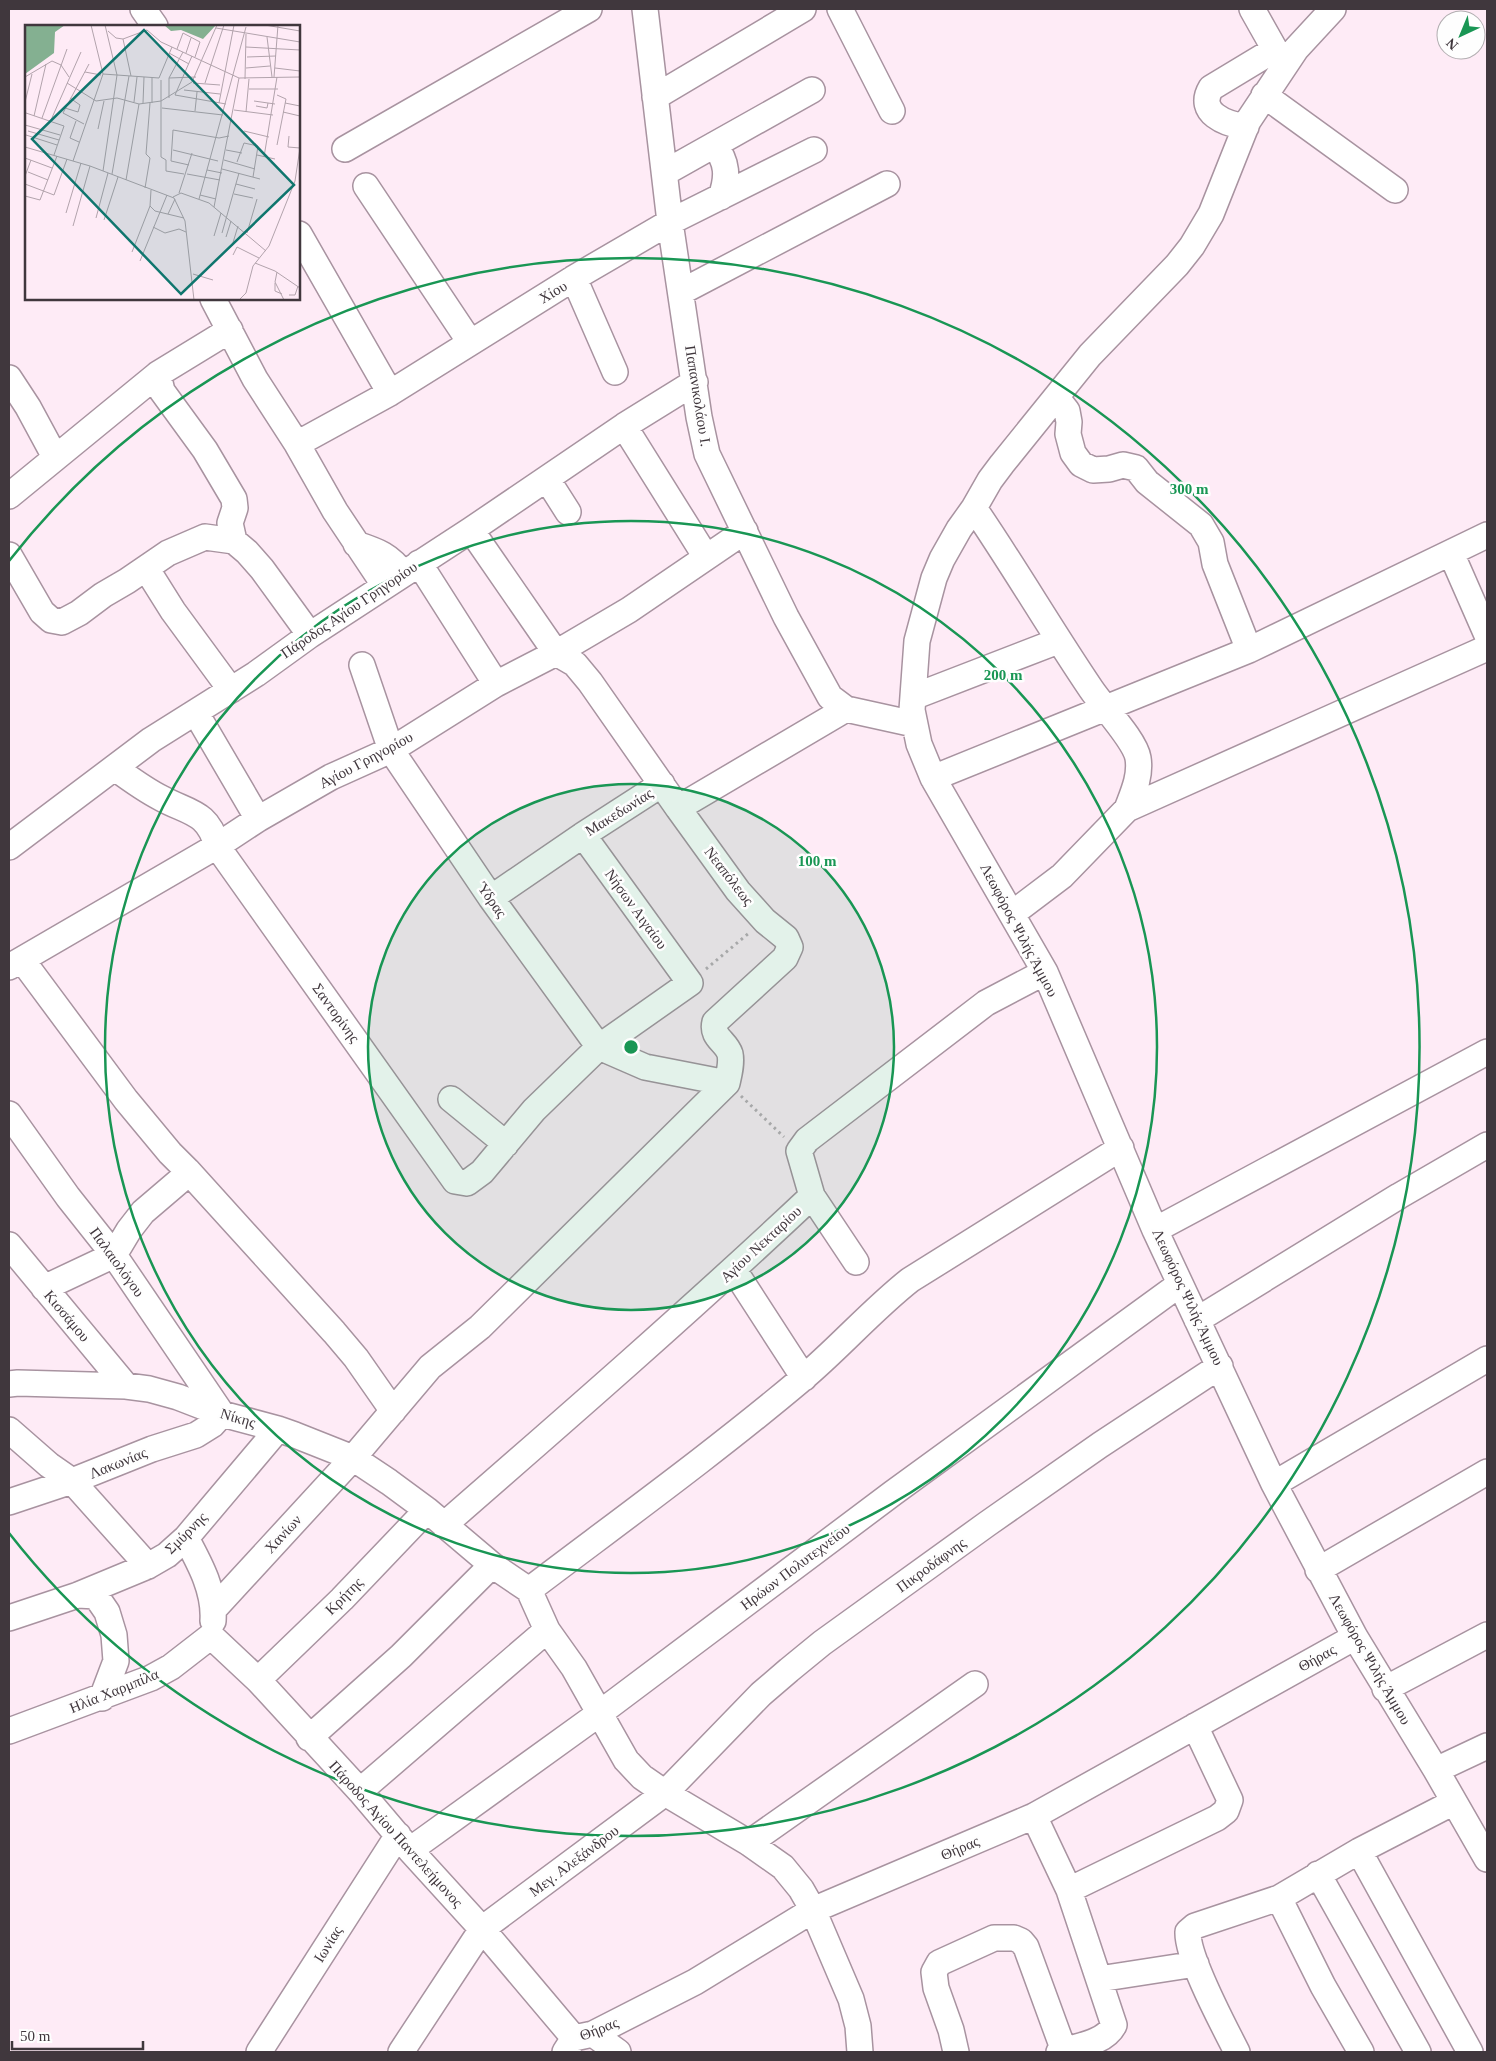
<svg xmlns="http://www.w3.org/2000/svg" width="1496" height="2061" font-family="'Times New Roman',serif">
<rect width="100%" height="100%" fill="#feebf6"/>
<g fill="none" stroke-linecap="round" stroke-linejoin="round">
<g stroke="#a893a0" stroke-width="28">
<path id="minor" d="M143 9 155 26
M645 9 670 222 699 417 707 454 786 617 830 697 846 709 914 724
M840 9 892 111
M1252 9 1283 64
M1333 9 1296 49 1248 121 1211 214 1192 246 1177 265 1090 355 1002 464 990 480 974 508 959 529 942 559 934 578 917 641 912 710 919 744 933 778 1045 972 1155 1230 1274 1484 1355 1637 1436 1770 1487 1859
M1264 95 1395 190
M655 97 803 9
M1246 127C1226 124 1196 113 1211 88L1274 50
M714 145C728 162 728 177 721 197
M345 149 589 9
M666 172 812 90
M366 186 470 342
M299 234 390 393
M574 278 615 372
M681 292 887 184
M213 299 255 379 297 444 335 511 385 586
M158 374 162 391 205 450 234 499 235 508 230 523 234 541
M9 378 28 407 55 457
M1056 397 1067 411 1069 422 1068 434 1073 453 1081 464 1093 470 1109 469 1123 465 1136 468 1147 482 1201 525 1211 542 1215 564 1249 650
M624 426 706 557
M297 444 390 393 574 278 670 222 814 150
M547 479 568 512
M9 496 158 374 230 330
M974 508C1015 568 1051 630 1091 689 1103 707 1135 740 1138 758 1141 776 1133 793 1127 809
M471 530 556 653 575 664 590 682 678 808 846 709
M356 544C377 551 390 555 403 574
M1451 553 1487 635
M9 555 42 612 51 620 62 622 79 613 103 595 127 581 168 553 205 537 234 541 247 552 262 569 310 635
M419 563 496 684
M146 568 173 611 231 690
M362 665 391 750 491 898 599 1047
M913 697 1058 641
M196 713 258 819
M115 768C130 779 145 790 161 798 188 813 208 811 217 846L455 1181 467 1183 482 1172 534 1110 599 1047 690 983 583 835
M933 778 1249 650 1487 535
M9 847 151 740 256 674 310 635 471 530 624 426 695 382
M491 898 583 835 662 784
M1013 913 1062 876 1127 809 1487 648
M22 960 126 1100 170 1153 188 1171 334 1332 356 1358 393 1411
M9 967 217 846 258 819 331 777 391 750 496 684 556 653 629 610 745 531
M599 1047 645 1067 727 1083
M451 1099 506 1144
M9 1114 68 1197 114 1255 222 1414 212 1425 196 1435 152 1449 72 1481 9 1502
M812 1196 856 1262
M1155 1230 1487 1052
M9 1245 126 1386
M734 1270 804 1378
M44 1288 114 1255 129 1230 143 1212 184 1177 188 1171
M1197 1320 1399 1196 1487 1145
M9 1384 18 1383 126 1386 149 1389 178 1397 222 1414 278 1429 295 1435 353 1458 389 1482 427 1510 492 1565 529 1590 547 1630 574 1668 626 1760 642 1777 665 1793 749 1843 783 1867 801 1889 813 1910 851 1999 858 2026 860 2052
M9 1430 49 1465 72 1481 148 1566
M1274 1484 1487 1359
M444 1525C568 1417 692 1309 812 1196L799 1151 807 1140 986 1003 1045 972
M186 1538C200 1564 215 1591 213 1621
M1318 1570 1487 1472
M529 1590C620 1521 714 1453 802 1379 839 1348 872 1310 910 1280L1121 1148
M78 1595 96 1596 107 1612 114 1635 116 1661 102 1698
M214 1609 353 1458 430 1367 480 1327 727 1083C729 1074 732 1063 730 1054 726 1041 711 1038 715 1022L785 958 790 947 786 938 765 921 738 891 678 808
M9 1618 78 1595 148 1566 167 1555 186 1538 278 1429
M211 1636 258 1680 360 1791 410 1850 482 1929 574 2038
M258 1680 342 1599 427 1510
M1385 1689 1487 1635
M9 1731 151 1678 171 1667 211 1636
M309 1738 401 1656 492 1565
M1436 1770 1487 1746
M360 1791 547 1630
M1034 1816 1069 1890 1114 2025C1105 2043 1077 2046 1059 2052
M749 1843 975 1684
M410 1850 600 1713 893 1493 1180 1284
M1359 1851 1470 2052
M1318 1874 1418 2052
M1069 1890 1217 1818 1226 1811 1230 1800 1195 1726
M1279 1898 1323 1986 1361 2052
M1099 1979 1196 1964
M593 2034 618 2052
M259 2052 398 1835
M401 2052 482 1929 665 1793 761 1694 789 1670 822 1643 987 1524 1100 1445 1220 1366
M565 2052 574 2038 593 2034 695 1982 813 1910 1034 1816 1355 1637
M956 2052 951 2030 936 1988 934 1972 939 1963 994 1938H1014L1021 1941 1026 1947 1064 2051
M1237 2052C1224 2026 1187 1958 1188 1932L1195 1926 1279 1898 1359 1851 1454 1802"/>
</g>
<path stroke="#bbabb5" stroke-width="3" stroke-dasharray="2.5 4" stroke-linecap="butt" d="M706 969 749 933
M741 1096 784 1137"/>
<use href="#minor" stroke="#fff" stroke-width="25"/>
</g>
<circle cx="631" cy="1047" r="263" fill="#199654" fill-opacity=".12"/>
<g fill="none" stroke="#199654" stroke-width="2.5">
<circle cx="631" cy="1047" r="263"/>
<circle cx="631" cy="1047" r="526"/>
<path d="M9 561A789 789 0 1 1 9 1533"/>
</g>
<g text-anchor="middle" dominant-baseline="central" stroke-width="5" stroke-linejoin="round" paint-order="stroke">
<g font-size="15" fill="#40373d" stroke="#fefefe">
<text transform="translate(553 292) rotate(-31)">Χίου</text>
<text transform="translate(698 396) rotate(81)">Παπανικολάου Ι.</text>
<text transform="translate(349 610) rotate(-34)">Πάροδος Αγίου Γρηγορίου</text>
<text transform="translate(366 760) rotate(-28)">Αγίου Γρηγορίου</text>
<text transform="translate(619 812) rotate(-32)">Μακεδωνίας</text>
<text transform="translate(729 876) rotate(52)">Νεαπόλεως</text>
<text transform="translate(492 900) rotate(55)">Ύδρας</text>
<text transform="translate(636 909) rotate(54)">Νήσων Αιγαίου</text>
<text transform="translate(1019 930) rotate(62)">Λεωφόρος Ψιλής Άμμου</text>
<text transform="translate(336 1013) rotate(54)">Σαντορίνης</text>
<text transform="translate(761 1244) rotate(-43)">Αγίου Νεκταρίου</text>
<text transform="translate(117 1262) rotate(54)">Παλαιολόγου</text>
<text transform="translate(1188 1297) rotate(65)">Λεωφόρος Ψιλής Άμμου</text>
<text transform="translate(67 1316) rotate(50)">Κισσάμου</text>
<text transform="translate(238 1418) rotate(16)">Νίκης</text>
<text transform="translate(118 1463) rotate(-22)">Λακωνίας</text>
<text transform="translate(186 1533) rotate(-45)">Σμύρνης</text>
<text transform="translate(283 1534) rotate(-47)">Χανίων</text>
<text transform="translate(931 1565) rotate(-36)">Πικροδάφνης</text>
<text transform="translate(795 1567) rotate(-37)">Ηρώων Πολυτεχνείου</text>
<text transform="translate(344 1596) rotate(-45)">Κρήτης</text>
<text transform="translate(1317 1658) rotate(-29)">Θήρας</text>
<text transform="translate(1370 1659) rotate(60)">Λεωφόρος Ψιλής Άμμου</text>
<text transform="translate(114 1691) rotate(-22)">Ηλία Χαρμπίλα</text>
<text transform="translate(396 1834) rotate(48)">Πάροδος Αγίου Παντελεήμονος</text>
<text transform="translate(960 1848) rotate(-23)">Θήρας</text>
<text transform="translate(574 1861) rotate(-37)">Μεγ. Αλεξάνδρου</text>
<text transform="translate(328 1944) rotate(-58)">Ιωνίας</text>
<text transform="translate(599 2029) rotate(-22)">Θήρας</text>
</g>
</g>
<g transform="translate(25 25)">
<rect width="275" height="275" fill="#feebf6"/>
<path d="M0 0H40L30 7 29 28 0 49ZM139 0H191L178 14 156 5 146 6Z" fill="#84b091"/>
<path fill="none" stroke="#b2a3ac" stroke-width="1" d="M240 0 275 6M191 3 275 17M83 6 91 13 98 14 122 5 136 17 214 53 275 52M242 12 247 52M98 14 106 51M221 22 275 25M152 24 158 8 175 17 170 32M144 28 164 39M161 28 166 13M167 31 150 70 201 79M222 32 251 31M221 43 245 41M250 43 275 46M60 47 76 50M78 49 134 53M0 52 27 36 36 40 44 52M249 52 253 0M134 53 147 22M144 53 171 52M220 54 221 9M42 58 71 76 92 73 114 79 136 76 167 57 192 0M168 58 195 60M180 58 199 0M224 64H253M159 65 195 69M252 70 261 74 252 120M144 73V53L158 27M229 76 250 79M0 77 7 49M109 77 112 52M118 78 119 52M127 78V53M194 78 209 0M260 78 275 81M231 81 242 83 243 78M40 83 53 87 55 80 45 73M137 83 198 90M209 85 248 90M170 86 172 67M221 87 224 54M258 87 275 91M1 88 39 101 29 130M9 91 21 39M17 93 42 24M26 95 56 27M51 96 45 113 54 117M59 99 38 88 64 39M0 100 35 110M73 104 79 76M3 106 34 115M219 106 244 112M1 110 32 120M264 111 263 122 275 123M0 122 65 141 149 173 160 196 169 275M148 125 193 136M201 125 217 128M232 130 250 134M136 132V55M136 132 141 135V146L159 149M239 132 252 52M0 133 27 143M199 135 230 144M48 136 78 49 66 0M212 137 219 118 233 121 228 152M164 140 146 136 148 105 194 113 204 111M197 144 235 154M182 145 197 148M78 146 92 50 80 0M3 147 23 155M87 149 104 51M162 149 195 155M0 151 6 135M101 155 114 79M0 159 29 170 42 134M211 159 230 164M120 163 125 133 121 129 125 78M154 168 167 128M209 169 228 173M175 170 191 174M0 171 15 175 32 131M148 172 156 168 184 178 241 226M174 174 221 2M125 181 130 186 159 193M189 182 214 53M41 188 56 138M143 189 150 174M71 193 83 148M79 195 93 152M48 201 65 141M128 202 140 208 154 204 161 207M197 208 214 148M222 208 232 174M189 211 196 188M201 212 206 196M207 221 213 201M107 227 125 181 126 165M208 230 212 222 234 233M115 236 142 170M230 238 250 246 275 263M252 247 250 257 259 275M168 249 188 255M250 258V266L257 269M264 270H270L273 261M214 275 221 268 228 241 244 221 270 156 275 123"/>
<path fill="#0f766e" fill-opacity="0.15" stroke="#0f766e" stroke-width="2.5" d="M119 5 269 160 156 269 7 114Z"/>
<rect width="275" height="275" fill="none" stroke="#40373d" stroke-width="2.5"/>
</g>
<circle cx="631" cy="1047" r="8" fill="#199654" stroke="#fefefe" stroke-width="2.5"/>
<g font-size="15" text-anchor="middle" font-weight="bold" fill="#199654" stroke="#fefefe" stroke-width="5" stroke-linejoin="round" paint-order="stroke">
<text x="1189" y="494">300 m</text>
<text x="1003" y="680">200 m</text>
<text x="817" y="866">100 m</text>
</g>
<rect width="1496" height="2061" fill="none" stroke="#40373d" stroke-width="20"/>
<g transform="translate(1461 35) rotate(224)"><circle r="24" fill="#fefefe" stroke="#b2aeb1"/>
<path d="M0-4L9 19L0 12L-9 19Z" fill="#199654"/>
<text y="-8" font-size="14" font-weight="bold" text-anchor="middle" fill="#40373d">N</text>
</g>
<path d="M12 2041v8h131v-8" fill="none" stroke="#40373d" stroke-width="2.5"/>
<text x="20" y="2041" font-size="15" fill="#40373d" stroke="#fefefe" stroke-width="4" paint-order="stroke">50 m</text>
</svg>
